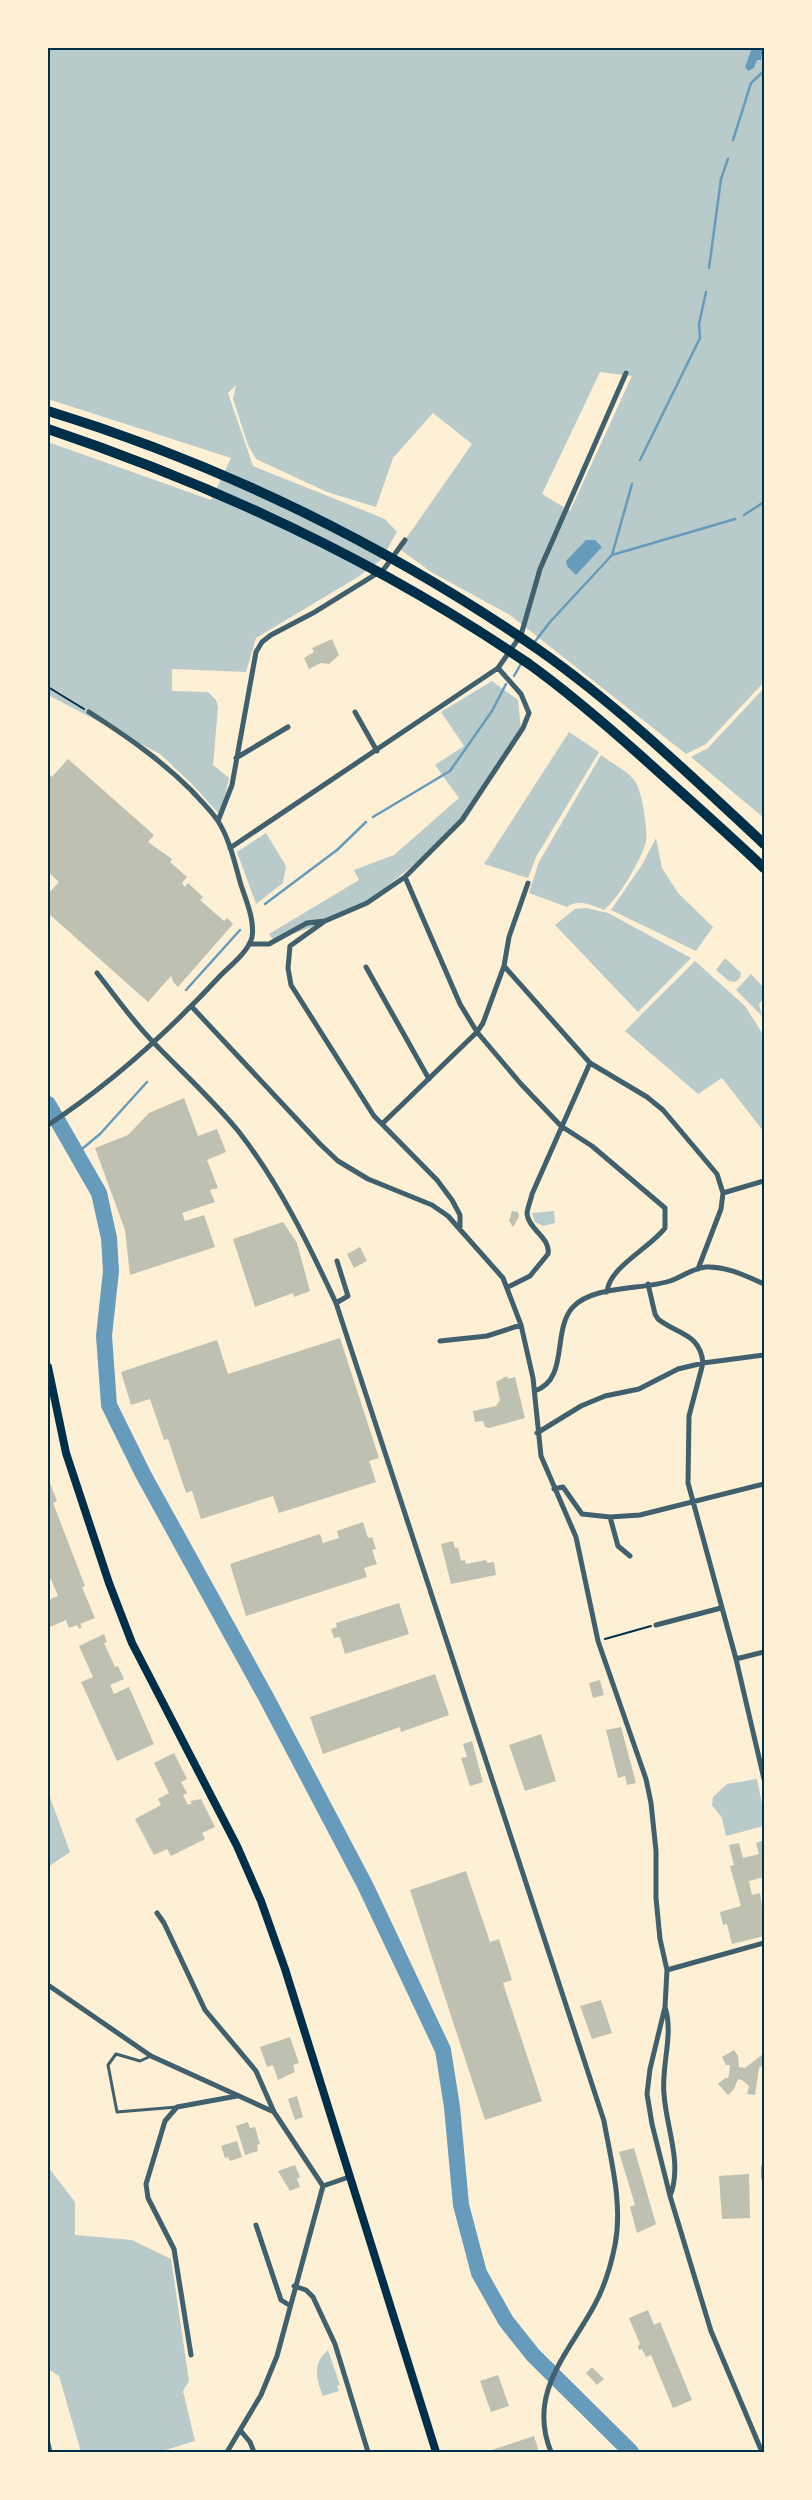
<svg xmlns="http://www.w3.org/2000/svg" width="812" height="2500" font-family="Poppins,sans-serif">
<rect width="100%" height="100%" fill="#fdf0d5"/>
<path fill="#b9caca" fill-rule="evenodd" d="M48 48H764V682L706 744 686 754 510 615 431 572 401 550 405 540 472 444 433 413 393 458 376 507 327 492 256 459 248 445 233 399 236 385 228 393 253 466 385 519 397 532 381 560 358 577 256 638 246 672 172 669V691L208 692 216 700 218 707 213 765 229 778 221 816 192 784 160 754 48 695V442L211 500 231 458 48 399ZM600 372 632 376 570 511 542 494Z
M492 681 518 700 521 729 465 817 418 861 368 902 322 924 273 940 269 934 359 880 354 870 394 855 459 798 435 765 464 746 441 712Z
M764 688V818L691 757 708 748Z
M569 732 599 752 536 857 528 878 484 864Z
M601 755C611 763 628 771 635 781 642 791 648 830 646 841 642 859 618 899 604 910 591 905 579 898 567 907L529 893 539 862Z
M266 833 286 866 283 883 256 904 237 852Z
M656 838 662 868 678 893 713 927 696 951 611 910 642 865Z
M586 908 608 913 691 958 638 1012 555 925 575 909Z
M725 958 741 973 740 978 735 982 729 981 716 970Z
M695 961 745 1006 764 1036V1132L722 1078 698 1094 625 1031Z
M751 974 764 988V998L759 1004 762 1016 736 990Z
M554 1211 555 1223 543 1226 535 1222 532 1213Z
M757 1779 764 1813V1826L726 1836 722 1818 712 1805 713 1797 727 1784Z
M48 1792 70 1852 48 1867Z
M48 2167 75 2202V2235L132 2240 171 2259 189 2381 183 2391 195 2441 159 2452H81L59 2376 48 2369Z
M328 2350 340 2385 337 2386 339 2391 323 2396C316 2378 312 2364 328 2350Z"/>
<path fill="#669bbc" d="M752 48H763L761 60H757L754 68 748 71 745 67Z
M586 540H595L602 547 576 575 567 566 566 561Z"/>
<g fill="none" stroke-linecap="round" stroke-linejoin="round">
<path stroke="#669bbc" stroke-width="2.5" d="M733 140 751 83 764 71
M709 268 721 179 728 159
M640 460 700 338 699 324 706 292
M744 515 764 502
M612 555 735 519
M533 644 550 622 612 555 632 484
M514 676 522 662
M373 817 450 771 492 711 506 684
M265 904 337 850 366 822
M186 990 240 930
M76 1154 100 1134 147 1082"/>
<path stroke="#669bbc" stroke-width="16" d="M48 1104 99 1193 109 1238 111 1271 104 1336 109 1405 143 1474 266 1697 365 1885 443 2050 452 2107 461 2205 479 2273 506 2321 533 2355 631 2452"/>
</g>
<path fill="#bec0b2" d="M332 639 339 655 329 664 321 663 309 669 304 658 314 652 312 648Z
M68 759 154 835 148 842 172 859 170 862 187 877 182 883 185 887 188 883 203 897 200 900 224 921 227 918 233 924 178 987 174 983 171 976 148 1002 48 913V894L59 882 48 872V773L52 777Z
M184 1098 198 1136 217 1129 226 1152 207 1160 218 1188 210 1190 215 1202 182 1213 185 1221 204 1215 215 1247 130 1275 125 1230 95 1148 128 1135 149 1113Z
M512 1211 518 1212 519 1217 513 1227 509 1221Z
M283 1222 297 1243 310 1291 294 1297 293 1293 255 1307 233 1239Z
M360 1247 367 1261 354 1268 347 1254Z
M340 1338 379 1458 369 1461 376 1482 279 1513 273 1496 201 1519 192 1491 186 1493 168 1439 164 1440 150 1399 131 1405 121 1372 217 1340 228 1374Z
M507 1376 508 1379 515 1377 525 1418 489 1428 485 1427 483 1421 475 1422 473 1411 496 1406 500 1400 496 1382Z
M48 1478 57 1501 53 1503 85 1586 82 1587 95 1618 80 1624 82 1627 79 1629 77 1625 69 1628 66 1620 50 1627 48 1621V1600L58 1596 51 1579 48 1581Z
M363 1522 368 1538 372 1537 376 1549 372 1550 377 1564 364 1568 367 1577 246 1616 230 1564 320 1534 323 1543 339 1538 337 1531Z
M453 1541 455 1548H458L461 1561 465 1560 466 1564 486 1560 487 1563 494 1562 496 1575 451 1584 441 1544Z
M399 1603 409 1634 345 1654 340 1637 334 1638 331 1629 337 1627 336 1623Z
M104 1634 107 1642 104 1643 115 1667 118 1666 124 1679 110 1685 114 1694 129 1687 154 1744 117 1761 81 1682 93 1677 79 1646Z
M435 1674 449 1715 401 1732 400 1727 323 1754 310 1717Z
M600 1680 604 1695 593 1698 589 1683Z
M621 1727 636 1783 627 1785 625 1776 618 1778 606 1730Z
M541 1734 556 1781 525 1791 509 1745Z
M472 1741 483 1782 470 1786 461 1758 467 1757 463 1744Z
M174 1753 187 1779 181 1782 187 1793 183 1795 188 1805 192 1803 190 1801 201 1799 215 1827 202 1833 205 1839 171 1856 167 1849 154 1855 135 1819 161 1805 158 1799 169 1793 154 1763Z
M764 1840V1867L763 1868 764 1877 749 1881 752 1895 760 1893 764 1917V1936L732 1944 727 1924 723 1925 720 1912 741 1906 730 1866 734 1865 729 1845 739 1843 743 1858 759 1854 756 1843Z
M466 1871 490 1942 499 1939 512 1980 503 1983 542 2101 485 2120 410 1890Z
M601 2000 612 2033 592 2039 580 2006Z
M290 2037 299 2063 293 2065 295 2072 278 2080 273 2065 267 2067 260 2047Z
M734 2050 738 2056 739 2067 745 2068 763 2054 764 2056V2064L759 2068 755 2095 747 2094 749 2086 742 2080 738 2079 734 2089 728 2095 718 2084 725 2078H728L729 2074 730 2065H726L722 2057Z
M297 2096 303 2117 295 2120 288 2099Z
M248 2122 250 2128 255 2127 260 2144 257 2145 258 2151 245 2155 236 2126Z
M237 2141 242 2157 230 2161 228 2157 225 2158 221 2146Z
M634 2148 656 2224 637 2233 630 2207 635 2205 619 2152Z
M295 2165 300 2177 297 2179 300 2187 290 2191 278 2171Z
M749 2174 750 2218 722 2219 719 2176Z
M648 2310 654 2325 660 2322 692 2400 673 2408 651 2355 646 2357 642 2349 639 2350 638 2346 640 2344 629 2318Z
M592 2367 604 2379 597 2385 586 2373Z
M498 2375 509 2406 491 2412 480 2381Z
M534 2436 539 2452H493L492 2450Z"/>
<g fill="none" stroke-linecap="round" stroke-linejoin="round">
<path stroke="#003049" stroke-width="2" d="M48 687 84 709
M605 1639 651 1626"/>
<path stroke="#3f606c" stroke-width="3" d="M151 2056 140 2061 116 2054 108 2065 117 2112 177 2107
M48 2439 51 2452"/>
<path stroke="#3f606c" stroke-width="5" d="M355 712 377 751
M236 758 288 727
M218 821 232 785 256 652 262 642 271 635 313 613 384 569 405 540
M230 848 498 668 521 635 540 569 626 373
M405 877 460 1004 477 1032 521 1084 561 1126 592 1146 665 1208V1228C650 1248 609 1267 607 1292
M325 921 290 946 288 968 291 985 374 1116 437 1180 452 1200 460 1215V1227
M249 944H269L307 923 325 921 367 903 405 877 462 820 523 728 529 713 521 694 498 668
M504 966 590 1063 647 1097 663 1110 717 1174 723 1193 721 1209 698 1269
M366 967 429 1079
M97 973C116 997 134 1023 155 1044 183 1073 213 1100 239 1132 280 1185 308 1243 336 1303L604 2121C611 2161 623 2204 615 2245 611 2265 604 2288 594 2306 568 2354 527 2393 551 2452
M192 1007 320 1144 338 1161 368 1179 432 1205 448 1216 503 1278 521 1325 533 1378 541 1456 576 1537 598 1641 646 1779 651 1803 656 1851V1898L660 1939 667 1970 665 2007 650 2069 647 2094 652 2124 670 2196 711 2331 762 2452
M382 1124 477 1032 483 1023 504 966 509 937 528 883
M48 1125C112 1083 169 1031 221 975 231 965 249 951 252 937 255 921 246 900 241 885 235 864 230 840 218 821 211 810 200 800 191 790 160 759 126 736 89 712
M723 1193 764 1181
M648 1284 655 1314 658 1319C678 1335 700 1333 703 1363L689 1416 688 1483 736 1659 764 1779
M508 1287 530 1276 548 1254C551 1238 529 1230 527 1214 527 1208 531 1200 532 1194L590 1063
M336 1303 348 1296 337 1261
M440 1341 487 1336 521 1325
M535 1391C569 1379 552 1332 572 1308 591 1285 643 1290 670 1281 682 1277 693 1268 706 1267 726 1266 746 1276 764 1284
M537 1433 581 1406 605 1396 639 1389 678 1369 703 1363 764 1355
M554 1489 563 1487 582 1514 610 1517 640 1515 764 1484
M610 1517 618 1546 630 1556
M656 1625 721 1608
M736 1659 764 1652
M157 1913 164 1923 205 2010 256 2071 274 2112
M667 1970 764 1943
M48 1985 151 2056 274 2112 323 2186
M665 2007C674 2034 661 2066 664 2094 666 2127 683 2164 670 2196
M764 2167V2178
M256 2225 281 2300 289 2305
M294 2286 306 2290 313 2297 335 2344 368 2452
M191 2355 174 2249 148 2198 146 2184 165 2121 177 2107 237 2096
M240 2430 250 2442 254 2452
M227 2452 261 2395 277 2356 323 2186 349 2177"/>
<path stroke="#003049" stroke-width="8" d="M48 1367 66 1453 109 1583 132 1643 237 1846 261 1901 285 1969 436 2452"/>
<path stroke="#003049" stroke-width="10" d="M48 411C221 464 390 547 539 650 620 707 692 777 764 844
M48 429C217 486 381 563 529 664 568 692 605 724 641 756 682 793 724 830 764 868"/>
</g>
<rect width="812" height="2500" fill="none" stroke="#fdf0d5" stroke-width="98"/>
<rect x="49" y="49" width="714" height="2402" fill="none" stroke="#003049" stroke-width="2"/>
</svg>
